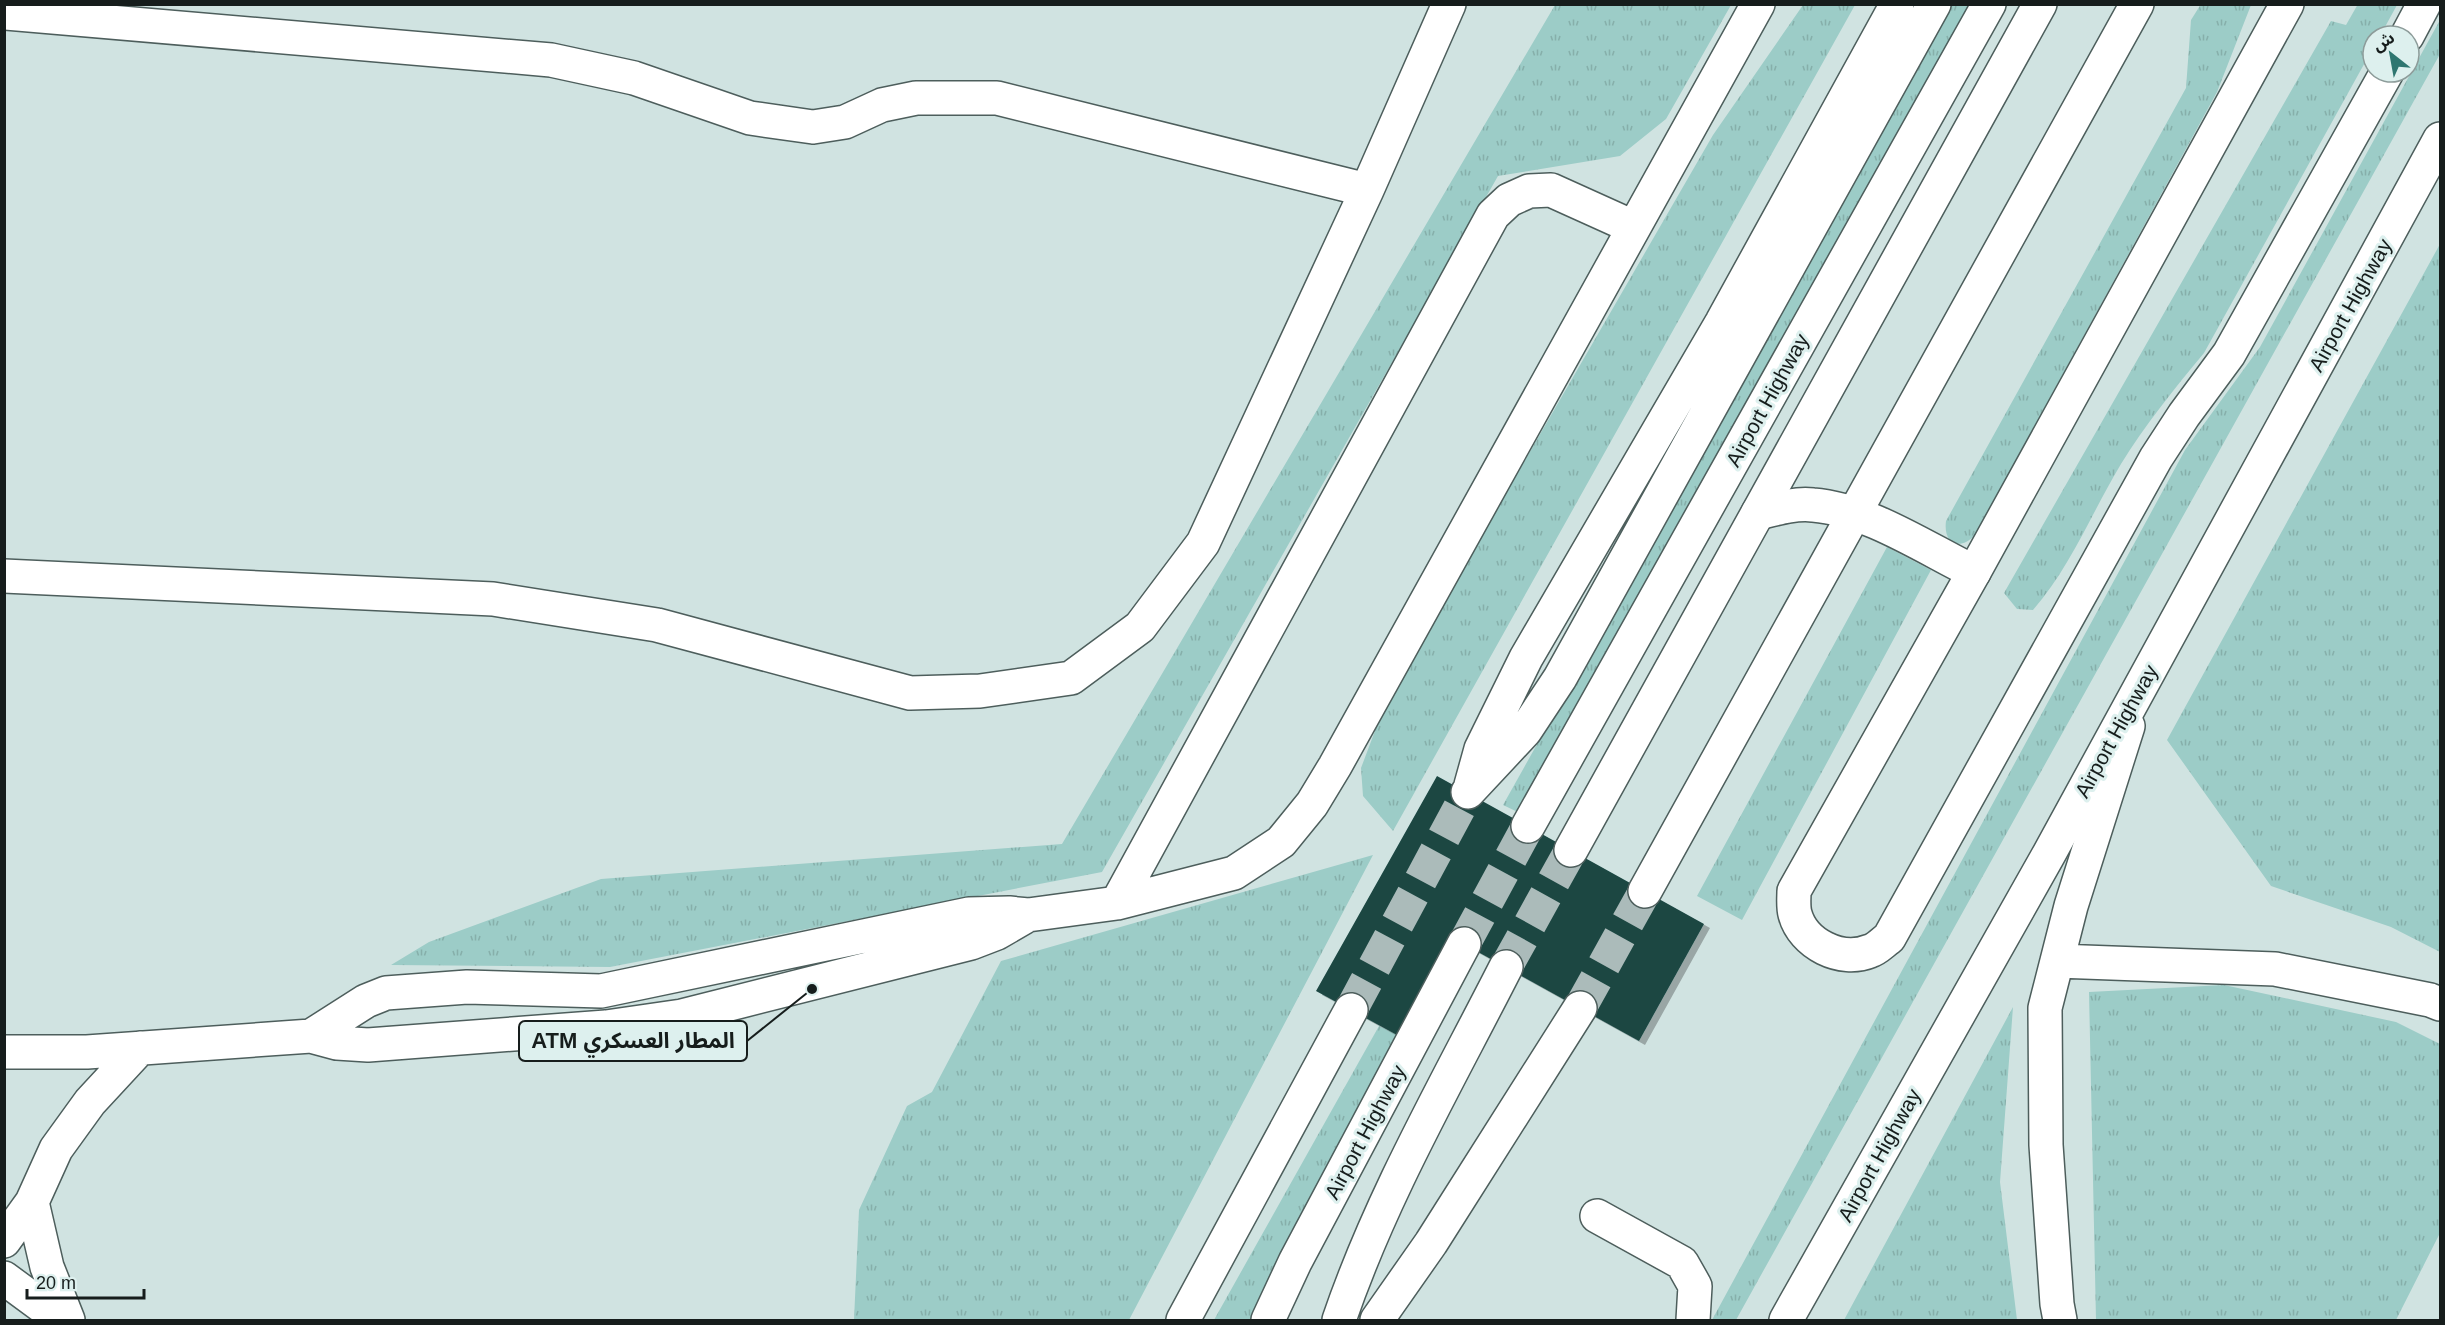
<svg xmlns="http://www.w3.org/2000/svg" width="2445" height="1325" font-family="Helvetica,'Noto Sans Arabic',sans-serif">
<defs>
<pattern id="grass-tufts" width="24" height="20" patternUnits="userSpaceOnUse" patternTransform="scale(1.5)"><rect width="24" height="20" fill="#9cccc7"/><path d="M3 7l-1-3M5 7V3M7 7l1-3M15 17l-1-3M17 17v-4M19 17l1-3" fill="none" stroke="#86afaa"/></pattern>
<filter id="shadow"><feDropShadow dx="6" dy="4" stdDeviation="0" flood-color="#0004"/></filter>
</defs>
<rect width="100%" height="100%" fill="#d0e3e1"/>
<path fill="url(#grass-tufts)" d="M2201 4 2251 5 2217 92 1975 535C1959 552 1943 543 1946 521L2186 88 2191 20Z
M2358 4 2397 5 2380 36H2373V48L2204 353C2174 389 2145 425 2121 464 2092 512 2070 568 2033 610L2017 609 2004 593 2331 21 2346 25Z
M1555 5H1731L1666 119 1620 156 1498 176 1102 872 610 967 391 965 429 942 601 879 1062 844Z
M1803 5H1855L1393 831 1363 796 1361 768 1387 699 1713 135Z
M1951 5H1974L1524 815 1503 805Z
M2440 20V54L1736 1320H1712L2185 450 2260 347Z
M2440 244V952L2391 927 2271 886 2167 740Z
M1887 547 1931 570 1742 920 1697 896Z
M1373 855 1129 1320H854L859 1210 907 1106 932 1092 1001 961Z
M2224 985 2396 1022 2440 1044V1233L2396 1320H2096L2089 992Z
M2013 1007 2000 1182 2017 1320H1844Z
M1379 1026 1397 1035 1250 1320H1214Z"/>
<path fill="#1b4743" filter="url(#shadow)" d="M1437 776 1704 924 1639 1041 1451 937 1397 1035 1316 991Z"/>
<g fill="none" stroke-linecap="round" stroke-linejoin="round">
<path stroke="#abbbba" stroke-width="33" stroke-dasharray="33 16" stroke-linecap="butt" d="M1464 944 1528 826
M1506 967 1571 850
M1580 1008 1645 891
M1351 1010 1468 792"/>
<g stroke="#4d5e5c" stroke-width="36">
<path id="minor" d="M6 13 551 60 634 78 750 118 813 127 845 122 882 105 916 98H997L1367 190
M1758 513C1775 509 1794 503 1813 505 1867 509 1925 548 1974 572
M4 576 493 599 657 625 910 693 980 691 1071 678 1140 627 1203 543 1367 190 1449 4
M1117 903 1493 215 1509 200 1529 191 1551 190 1633 227
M2057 961 2275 969 2430 1000 2440 1004
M311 1036 366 1001 386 993 467 987 601 991 969 914 1009 913 1028 915 1117 903 1234 873 1281 842 1312 804 1335 766 1758 4
M4 1052H87L311 1036 337 1043 368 1045 606 1027 682 1016 971 943 997 933 1028 915
M1597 1216 1682 1263 1695 1286 1693 1320
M4 1241 32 1202
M4 1278 61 1320
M68 1320 47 1267 32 1202 56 1149 90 1102 140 1048
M2060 1320 2057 1304 2046 1145 2045 1008 2071 906 2128 726"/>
</g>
<g stroke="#4d5e5c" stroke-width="36">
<path id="highway" d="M2287 4 1974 572 1794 891C1794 898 1793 907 1795 914 1803 944 1841 963 1870 951 1877 949 1883 942 1889 938L2156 458 2184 415 2229 354 2387 72
M2407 36 2424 4
M1471 785 1481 749 1526 658 1722 322 1897 4
M1468 792 1525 731 1560 678 1934 4
M1528 826 1989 4
M1571 850 2040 4
M1645 891 2137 4
M1183 1320 1351 1010
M1268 1320 1295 1262 1464 944
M1339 1320C1381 1197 1447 1083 1506 967
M1377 1320 1431 1243 1580 1008
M1786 1320 2049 854 2440 139"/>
</g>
<use href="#minor" stroke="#fff" stroke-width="33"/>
<use href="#highway" stroke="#fff" stroke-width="33"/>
</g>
<g text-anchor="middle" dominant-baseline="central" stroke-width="6" stroke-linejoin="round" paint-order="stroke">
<g font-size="21" fill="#161d1c" stroke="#ddf0ee">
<text transform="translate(2350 305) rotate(-61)">Airport Highway</text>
<text transform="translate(1767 400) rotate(-61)">Airport Highway</text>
<text transform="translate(2116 731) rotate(-61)">Airport Highway</text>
<text transform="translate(1365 1132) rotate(-62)">Airport Highway</text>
<text transform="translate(1879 1155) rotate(-61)">Airport Highway</text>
</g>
</g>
<path fill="none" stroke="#161d1c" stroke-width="2" d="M812 989L747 1041"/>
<circle fill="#161d1c" stroke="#ddf0ee" stroke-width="2" cx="812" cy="989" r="6"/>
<rect fill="#ddf0ee" stroke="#161d1c" stroke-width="2" x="519" y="1021" width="228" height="40" rx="6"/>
<g font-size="22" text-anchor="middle" font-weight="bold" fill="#161d1c">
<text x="633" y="1048">ATM المطار العسكري</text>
</g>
<rect width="2445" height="1325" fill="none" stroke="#161d1c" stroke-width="12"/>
<g transform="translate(2391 54) rotate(329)"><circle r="28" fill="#ddf0ee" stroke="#8d9c9a" stroke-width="1.5"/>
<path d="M0-4.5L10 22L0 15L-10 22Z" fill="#2e7670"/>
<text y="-9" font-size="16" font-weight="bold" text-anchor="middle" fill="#161d1c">ش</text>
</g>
<path d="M27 1289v9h117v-9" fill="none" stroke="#161d1c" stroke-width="3"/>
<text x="36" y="1289" font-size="18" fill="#161d1c" stroke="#ddf0ee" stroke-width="4.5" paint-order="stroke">20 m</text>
</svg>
